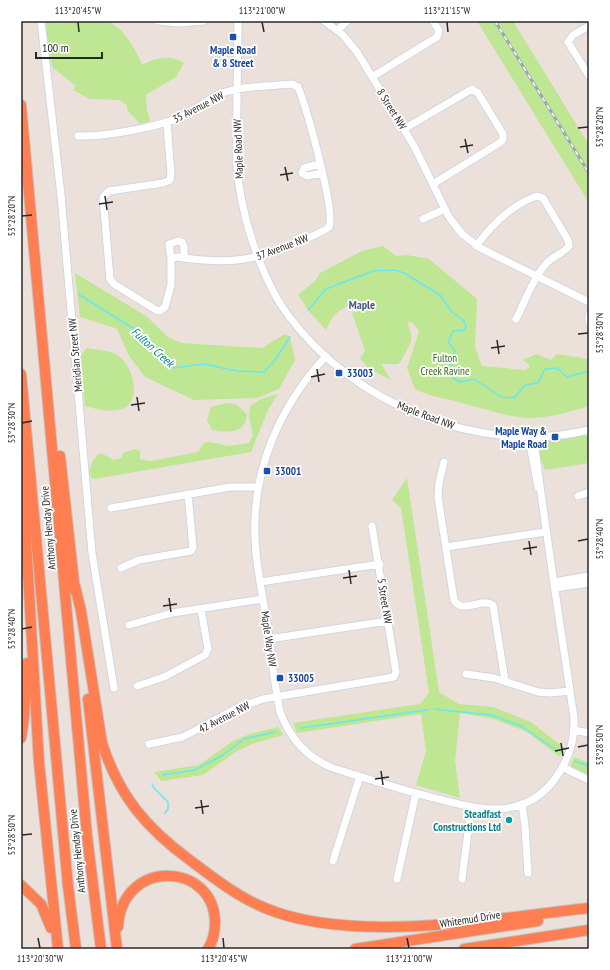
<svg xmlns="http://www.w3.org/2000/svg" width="610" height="970" font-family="'PT Sans Narrow',sans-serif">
<rect width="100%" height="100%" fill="#ece1da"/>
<path fill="#bee693" d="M45 21C51 21 57 24 63 23 74 23 98 17 109 22 125 29 136 50 142 65 156 58 170 54 184 63L176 77 146 95 147 110 150 121 140 124 127 110V105L119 100 90 99 73 90 76 86 52 67Z
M477 21H513L589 145V203Z
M383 246 396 256 407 255 429 259 477 299 475 347 482 366 525 370 529 368V365L523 360 536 354 551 360 557 354 589 359V406C570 412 545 419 525 418 503 416 483 408 462 403 446 398 430 397 415 389L407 368 419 331 412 322 407 323 411 332V342L401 361 398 364H381L391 380 368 368 360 358 365 351 352 313 375 307V300C351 303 335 307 326 330L308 310 298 295 316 280 320 273 362 251Z
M75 273 146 316 168 337 181 343 262 348 285 334 290 337 295 360 279 389 257 398 194 400 145 377 129 356 117 329 80 317Z
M87 348C96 350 110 350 117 355 133 364 143 402 122 409 109 413 97 409 85 406L79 358Z
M278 394 268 410 251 452 94 479 88 475 92 462 98 454H103L114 460 121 458 123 453 134 449 140 451V459L150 461 198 452 204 443 210 442 228 446 249 443 253 435 249 417 250 406 261 399Z
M227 403 237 405 247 414C246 434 228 433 212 430L207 420 211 407Z
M589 434V463L545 470 539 455V442Z
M407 478 439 692 459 704 493 707 531 722 564 748 560 757 527 732 494 719 460 713 455 761 460 798 416 785 426 751 421 714 297 733 293 723 420 704 429 693 401 508 392 500Z
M278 727 283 735 252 744 237 751 203 775 161 781 154 772 199 765 233 741 250 734Z
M574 757 589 763V776L572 768 571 764Z"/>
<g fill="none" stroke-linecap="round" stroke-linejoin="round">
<path stroke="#67e7f4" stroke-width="1.5" d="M78 294 139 332 173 368 204 364 237 371 264 372 275 360 290 337
M308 310 326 289 373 271 395 270 404 273 440 295 452 312 464 321 466 326 464 330 453 331 448 342 455 351C449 360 450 368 453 378L460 382 474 379 501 397 514 398 525 385 538 383 545 369 557 368 567 377 589 371
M434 709 491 715 521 726 556 750
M301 728 427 710
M575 761 589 766
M163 775 195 770 223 755 244 739 275 732
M152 784 154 788 168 802V809L165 813"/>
<g stroke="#cfd6e3" stroke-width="9">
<path id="minor" d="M41 21 61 195 92 553 114 688
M158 21 179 23 203 21
M238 21C238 49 237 77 237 105 236 138 235 169 242 202 249 237 266 286 288 315 354 405 480 456 589 430
M324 21 342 34 357 52 414 146 449 217 462 234 482 249 589 302
M589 26 573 35 568 42 589 76
M338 30 347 21
M372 77 437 37 439 31 433 21
M167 123 171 174 170 180 163 183 109 191 103 197 110 279 114 284 156 310 160 311 165 307 171 285V258L169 244 178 241 182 242 184 246V258
M404 129 472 89 478 93 503 134V139L501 142 433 184
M78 136C104 137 159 127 183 116 197 110 208 98 222 93 244 86 269 86 292 84L298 87C306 106 336 212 329 227 321 233 310 237 301 241 255 261 228 265 178 257L171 258
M320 164 304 168 302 173 307 176 322 173
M423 219 445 209
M476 246C491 226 513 204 537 196L543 198 568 240 569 246C563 254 552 256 545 265 532 280 525 302 516 319
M589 315V321
M326 356C280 406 252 469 255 538 256 566 262 594 267 622 271 652 274 682 280 712 290 738 307 758 333 768 365 778 396 788 427 796 476 809 526 825 559 773 570 756 575 738 574 718 560 623 545 528 533 433
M528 433 538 487
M444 462 439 483 438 497 454 600C462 615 482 597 493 605L505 681
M578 496 589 492
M111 508 230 487H257
M446 547 545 532
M121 568 139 560 191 551 193 547 188 494
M260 582 380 564
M554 582 589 576
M555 588 589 583
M129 625 172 613 263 599
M269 639 388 621
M466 674 494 678 538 692 550 693 570 691
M137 686 164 677 205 655 208 649 201 609
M574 730 589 733
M149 744 183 737 235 709 263 699 394 677 396 672 372 526
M562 767 589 780
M522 804 525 826 528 873
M333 861 360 776
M397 879 416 793
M462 879 471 808"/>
</g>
<g stroke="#c3c3c3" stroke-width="12">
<path id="highway" d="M21 105 87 836 101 949
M21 374 68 886 76 949
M21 454 39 762 58 949
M60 456 75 591
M75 586 81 611 102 743C119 796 146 828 191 861 215 879 238 897 265 908 353 945 496 918 589 908
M88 699 117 949
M21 738 24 718 27 663
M21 885 41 904 51 928
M118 927C122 857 215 862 215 923 215 932 213 941 208 949
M355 949 538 921
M464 949 589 930"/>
</g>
<use href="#minor" stroke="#fff" stroke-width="7"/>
<use href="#highway" stroke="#ff7f52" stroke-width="10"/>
<g stroke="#9da4b5" stroke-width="3">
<path id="rail" d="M495 21 589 173"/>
</g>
<use href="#rail" stroke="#fff" stroke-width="1.5" stroke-dasharray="4.5" stroke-linecap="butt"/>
</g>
<path fill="none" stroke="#292929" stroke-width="1.5" d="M78 22 79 32M262 22 264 32M447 22 448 32M578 128 588 127M465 139 468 153M460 147 473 145M285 167 288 181M280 175 293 173M105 196 107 210M99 204 113 202M22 216 32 215M578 334 588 333M497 340 499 354M491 348 505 346M317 369 319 382M311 377 325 374M137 397 139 411M131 405 145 403M22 423 32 421M529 541 531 555M578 541 588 539M523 549 537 547M349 570 351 584M343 578 357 576M169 598 171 612M163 606 177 604M22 629 32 627M561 743 563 756M578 747 588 745M555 751 569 748M381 771 383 785M375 779 389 777M201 800 203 814M195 808 209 806M22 835 32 834M38 938 40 948M223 938 224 948M407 938 409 948"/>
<g fill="#1a4fb4" stroke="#fff" stroke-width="1.5">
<rect x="229" y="33" width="8" height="8" rx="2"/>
<rect x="335" y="369" width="8" height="8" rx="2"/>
<rect x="551" y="433" width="8" height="8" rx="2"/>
<rect x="263" y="467" width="8" height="8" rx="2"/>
<rect x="276" y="674" width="8" height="8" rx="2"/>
</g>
<circle fill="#0f9aa8" stroke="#fff" stroke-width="1.5" cx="509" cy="820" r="4"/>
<g text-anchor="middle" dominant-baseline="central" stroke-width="3.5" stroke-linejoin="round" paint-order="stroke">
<g font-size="11" font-weight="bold" fill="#164399" stroke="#fff" text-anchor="start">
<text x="233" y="50" text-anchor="middle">Maple Road<tspan x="233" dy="13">&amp; 8 Street</tspan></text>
<text x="347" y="373">33003</text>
<text x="547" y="431" text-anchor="end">Maple Way &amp;<tspan x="547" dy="13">Maple Road</tspan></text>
<text x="275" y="471">33001</text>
<text x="288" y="678">33005</text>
</g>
<g font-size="11" fill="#292929" stroke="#fff">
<text transform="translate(198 107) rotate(-27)">35 Avenue NW</text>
<text transform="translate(392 109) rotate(58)">8 Street NW</text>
<text transform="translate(238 149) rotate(-92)">Maple Road NW</text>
<text transform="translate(282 247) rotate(-21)">37 Avenue NW</text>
<text transform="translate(75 355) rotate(-95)">Meridian Street NW</text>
<text transform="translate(426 415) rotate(21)">Maple Road NW</text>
<text transform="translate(48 528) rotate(-95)">Anthony Henday Drive</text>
<text transform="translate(385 601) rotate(81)">5 Street NW</text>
<text transform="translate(269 639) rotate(82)">Maple Way NW</text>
<text transform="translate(224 717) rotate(-27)">42 Avenue NW</text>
<text transform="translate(77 851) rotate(-96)">Anthony Henday Drive</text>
<text transform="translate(470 919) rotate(-9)">Whitemud Drive</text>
</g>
<g font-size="11" fill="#356916" stroke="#fff">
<text x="445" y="358">Fulton<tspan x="445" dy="13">Creek Ravine</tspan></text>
</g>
<g font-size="11" font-weight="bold" fill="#0d838f" stroke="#fff" text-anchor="end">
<text x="501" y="814">Steadfast<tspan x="501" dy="13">Constructions Ltd</tspan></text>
</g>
<g font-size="12" font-weight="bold" fill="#475a7c" stroke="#fff">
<text x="362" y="304">Maple</text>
</g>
<g font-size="12" font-style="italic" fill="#087f98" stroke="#fff">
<text transform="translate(153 347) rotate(42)">Fulton Creek</text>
</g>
</g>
<rect width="610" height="970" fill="none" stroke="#ffffff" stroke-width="44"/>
<path d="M36 52v6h66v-6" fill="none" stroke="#292929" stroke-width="2"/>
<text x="42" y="52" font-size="12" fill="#292929" stroke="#ffffff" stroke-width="3" paint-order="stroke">100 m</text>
<rect x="22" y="22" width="566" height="926" fill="none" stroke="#292929" stroke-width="1.5"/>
<g font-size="10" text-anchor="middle" fill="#292929">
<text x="78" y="14">113°20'45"W</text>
<text x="262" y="14">113°21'00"W</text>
<text x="447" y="14">113°21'15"W</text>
<text transform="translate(599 127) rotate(-90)" y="4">53°28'20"N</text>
<text transform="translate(11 216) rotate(-90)" y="4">53°28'20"N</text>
<text transform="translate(599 333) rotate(-90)" y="4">53°28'30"N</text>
<text transform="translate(11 423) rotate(-90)" y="4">53°28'30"N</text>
<text transform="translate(599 539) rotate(-90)" y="4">53°28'40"N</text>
<text transform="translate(11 629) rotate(-90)" y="4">53°28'40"N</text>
<text transform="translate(599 745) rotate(-90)" y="4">53°28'50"N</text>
<text transform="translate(11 835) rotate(-90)" y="4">53°28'50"N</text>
<text x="40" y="962">113°20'30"W</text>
<text x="224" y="962">113°20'45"W</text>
<text x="409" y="962">113°21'00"W</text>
</g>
</svg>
